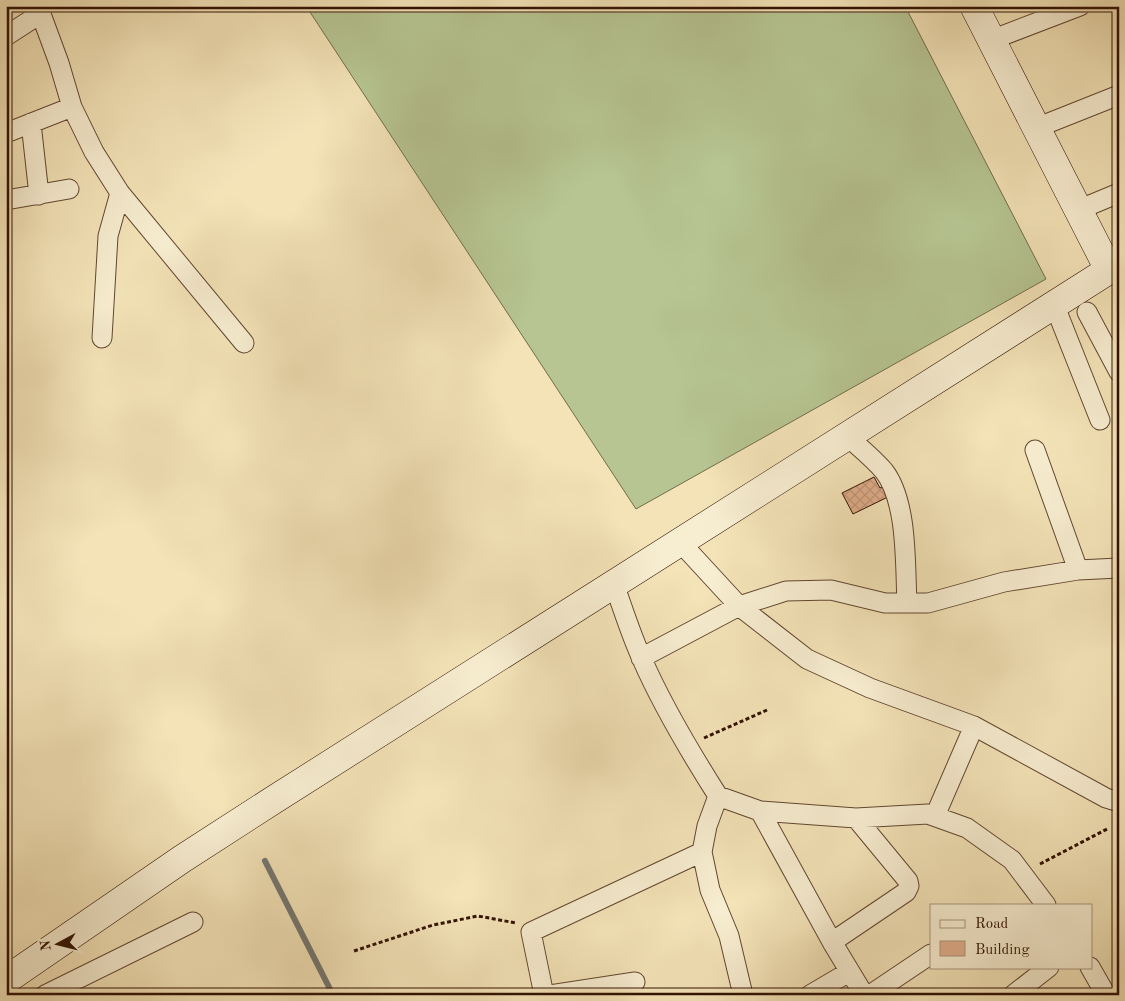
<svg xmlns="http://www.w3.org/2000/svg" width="1125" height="1001" font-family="'Old Standard TT',serif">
<defs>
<pattern id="building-cross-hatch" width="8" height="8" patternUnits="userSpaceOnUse" patternTransform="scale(1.25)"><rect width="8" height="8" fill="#e0ae8b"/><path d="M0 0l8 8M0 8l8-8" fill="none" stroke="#c19576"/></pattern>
</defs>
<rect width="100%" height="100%" fill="#f3e3b7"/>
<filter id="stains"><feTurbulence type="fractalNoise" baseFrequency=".004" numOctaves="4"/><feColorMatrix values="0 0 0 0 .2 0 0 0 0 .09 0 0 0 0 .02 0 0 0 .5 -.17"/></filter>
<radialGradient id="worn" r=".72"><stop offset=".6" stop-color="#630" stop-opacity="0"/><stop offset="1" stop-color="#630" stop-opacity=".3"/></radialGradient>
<path fill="#b6c592" stroke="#746c4b" d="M306 6H905L1046 279 636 509Z"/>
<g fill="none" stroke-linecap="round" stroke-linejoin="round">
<path stroke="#747771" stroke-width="6" d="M265 861 333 995"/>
</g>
<path fill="url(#building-cross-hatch)" stroke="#321204" d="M874 477 880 488 889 484 894 494 853 514 842 493Z"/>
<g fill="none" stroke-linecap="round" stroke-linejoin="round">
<g stroke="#624631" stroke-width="21">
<path id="street" d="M38 6 59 63 72 107 94 152 120 193 244 343
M6 36 40 14
M991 40 1080 6
M31 123 39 195
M1036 128 1119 95
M6 133 72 107
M6 200 69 189
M1078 210 1119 193
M1054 304 1100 420
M1087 312 1119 372
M102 338 108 236 120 193
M847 436C859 447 873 458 884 471 908 502 905 565 907 603
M1035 450 1078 570
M680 542 739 606 807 659 870 688 974 726 1106 798 1119 802
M614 584C623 609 631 635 642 659 663 707 690 752 718 796L707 826 702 852 710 890 729 936 743 995
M641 658 739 606 786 591 831 590 885 603H928L1004 582 1078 570 1119 568
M718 796 760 811 832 942 864 995
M760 811 856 818 928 814 967 828 1012 860 1046 905
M935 816 974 726
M832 942 906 892 909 886 908 881 856 818
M1090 967 1106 995
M45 995 193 922
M544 995 531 932 702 852
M550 995 635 982
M810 995 849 972
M870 995 931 954
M1013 995 1049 967"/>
</g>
<g stroke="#321204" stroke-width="29">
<path id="secondary" d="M6 980 182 859 275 799 1109 270 974 6"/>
</g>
<path stroke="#321204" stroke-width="3" stroke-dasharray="4 2.5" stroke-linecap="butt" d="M704 738 767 710
M1040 864 1109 828
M354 951 433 925 478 916 516 923"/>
<use href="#street" stroke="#f7edd0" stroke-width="19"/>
<use href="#secondary" stroke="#f7edd0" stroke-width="28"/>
</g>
<rect width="1125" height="1001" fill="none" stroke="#f3e3b7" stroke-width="25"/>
<rect x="8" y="8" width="1110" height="986" fill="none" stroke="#321204" stroke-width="2.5"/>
<rect x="12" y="12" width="1100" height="976" fill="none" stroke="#321204"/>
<rect x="930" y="904" width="162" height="65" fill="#f7edd0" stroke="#a8957e"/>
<rect x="940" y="920" width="25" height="8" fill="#f7edd0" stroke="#a8957e"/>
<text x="975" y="928" font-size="15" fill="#321204">Road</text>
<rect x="940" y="941" width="25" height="15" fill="#e0ae8b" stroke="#a8957e"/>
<text x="975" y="954" font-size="15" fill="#321204">Building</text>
<g transform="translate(58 944) rotate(263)" stroke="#f7edd0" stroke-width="4" paint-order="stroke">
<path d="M0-4L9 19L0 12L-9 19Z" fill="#321204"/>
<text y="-8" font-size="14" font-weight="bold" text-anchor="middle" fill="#321204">N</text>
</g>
<rect width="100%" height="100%" filter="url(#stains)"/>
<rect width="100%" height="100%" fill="url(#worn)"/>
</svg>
